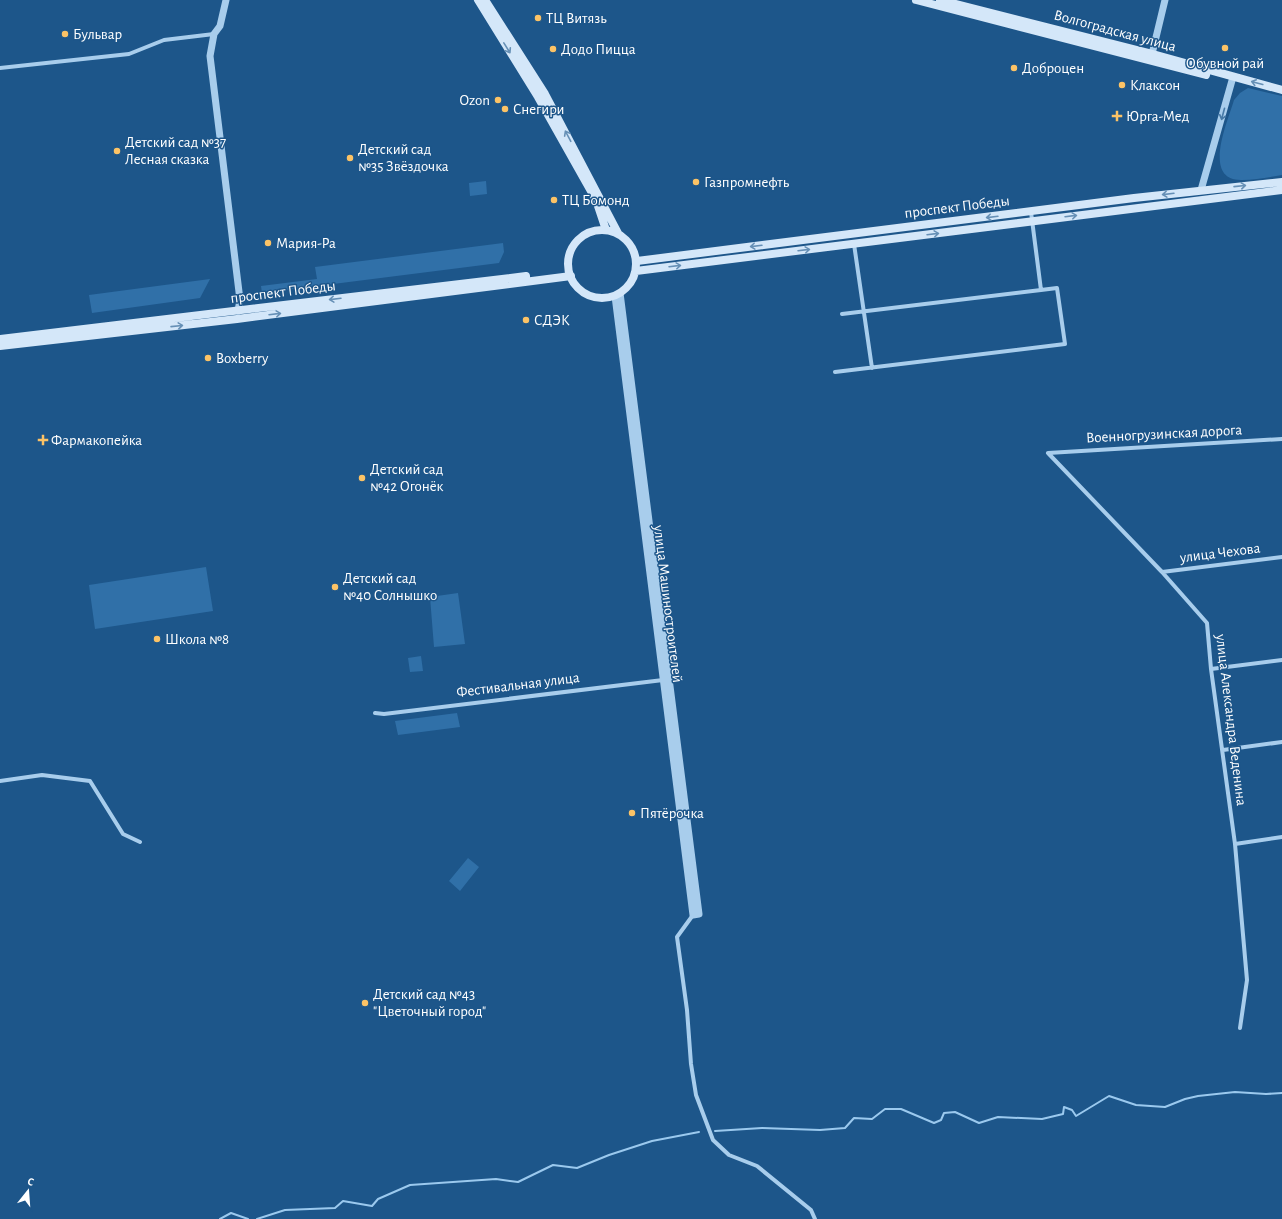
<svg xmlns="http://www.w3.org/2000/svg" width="1282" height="1219" font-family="'Alegreya Sans',sans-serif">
<rect width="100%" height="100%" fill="#1d568a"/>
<path fill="#3070a8" d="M1248 88 1282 96V175C1269 177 1255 180 1242 180 1201 181 1228 121 1234 100L1240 93Z
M486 181 487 194 470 196 469 183Z
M503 243 504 252 499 263 262 293 261 286 317 279 315 267Z
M210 279 200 298 92 313 89 295Z
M206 567 213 611 95 629 89 585Z
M458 593 465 644 434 647 430 597Z
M421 656 423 671 410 672 408 658Z
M457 713 460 727 398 735 395 721Z
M468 858 479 867 460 891 449 881Z"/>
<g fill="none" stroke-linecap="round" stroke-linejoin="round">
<path stroke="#9bc9ee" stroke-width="2" d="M715 1131 762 1128 820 1130 845 1128 854 1118 872 1119 885 1109H901L934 1123 941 1120 944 1113 955 1112 979 1123 998 1117 1042 1119 1063 1114 1064 1107 1072 1110 1076 1116 1109 1096 1136 1105 1165 1107 1185 1099 1198 1096 1235 1092 1266 1094 1282 1093
M220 1219 231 1213 248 1219
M257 1219 285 1210 335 1208 343 1201 372 1206 378 1199 410 1185 496 1179 518 1182 553 1165 577 1168 609 1155 652 1141 699 1132"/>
<path stroke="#a8cdec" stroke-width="4" d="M0 68 129 54 164 40 214 34
M854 244 872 368
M842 314 1041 290
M835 372 1065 344 1057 288 1041 290 1031 212
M1048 453 1162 572 1207 623 1211 669 1235 844 1247 980 1240 1028
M1048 453 1282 439
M1162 572 1282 557
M1211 669 1282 660
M375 713 384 714 663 680
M1223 750 1282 742
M0 781 42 775 90 781 123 834 140 842
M1235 844 1282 837
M693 915 677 937 687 1010 691 1064 696 1095 713 1140 729 1155 757 1166 811 1210 815 1219"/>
<path stroke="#a8cdec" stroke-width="7" d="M226 0 220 26 214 34 210 56 240 300 238 311
M1152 54 1165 0
M1201 190 1233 77
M615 296 693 915 699 914 620 293"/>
<path stroke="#d4e7f9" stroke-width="8" d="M478 0 538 97 596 200 606 230
M485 0 545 94 618 233
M916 0 1206 75
M940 0 1152 54 1282 90
M568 264a34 34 0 1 1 68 0a34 34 0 1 1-68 0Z
M637 261 1134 198 1282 182
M636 271 1282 190
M0 339 526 276
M0 346 237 319 571 276"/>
</g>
<defs><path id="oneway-shaft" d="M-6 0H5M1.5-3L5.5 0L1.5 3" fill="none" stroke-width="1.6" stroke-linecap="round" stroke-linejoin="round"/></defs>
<g stroke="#6690b6">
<use href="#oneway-shaft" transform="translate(507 48) rotate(58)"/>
<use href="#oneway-shaft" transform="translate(1257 83) rotate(-165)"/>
<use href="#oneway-shaft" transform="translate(568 136) rotate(-118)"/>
<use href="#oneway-shaft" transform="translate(1240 186) rotate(-6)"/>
<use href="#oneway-shaft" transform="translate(1168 194) rotate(173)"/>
<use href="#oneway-shaft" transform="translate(1071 216) rotate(-7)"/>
<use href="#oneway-shaft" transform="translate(992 217) rotate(173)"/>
<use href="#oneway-shaft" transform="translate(933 234) rotate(-7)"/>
<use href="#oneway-shaft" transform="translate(756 246) rotate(173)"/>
<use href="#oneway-shaft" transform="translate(804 250) rotate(-7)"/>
<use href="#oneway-shaft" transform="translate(675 266) rotate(-7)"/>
<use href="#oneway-shaft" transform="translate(335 299) rotate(173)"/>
<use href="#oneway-shaft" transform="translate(275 314) rotate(-7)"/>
<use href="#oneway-shaft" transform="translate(177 326) rotate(-6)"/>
</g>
<use stroke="#477aa7" href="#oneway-shaft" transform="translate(1223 114) rotate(105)"/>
<g fill="#fcc366" stroke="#1d568a" stroke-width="1.5">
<circle cx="538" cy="18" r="4"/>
<circle cx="65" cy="34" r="4"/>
<circle cx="1225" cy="48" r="4"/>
<circle cx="553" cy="49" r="4"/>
<circle cx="1014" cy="68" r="4"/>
<circle cx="1122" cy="85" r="4"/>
<circle cx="498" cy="100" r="4"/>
<circle cx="505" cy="109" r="4"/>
<path d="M1115 110h4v4h4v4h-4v4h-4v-4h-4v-4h4z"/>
<circle cx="117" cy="151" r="4"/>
<circle cx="350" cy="158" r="4"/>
<circle cx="696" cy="182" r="4"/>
<circle cx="554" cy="200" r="4"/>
<circle cx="268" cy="243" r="4"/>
<circle cx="526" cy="320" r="4"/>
<circle cx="208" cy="358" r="4"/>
<path d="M41 434h4v4h4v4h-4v4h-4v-4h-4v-4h4z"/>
<circle cx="362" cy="478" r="4"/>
<circle cx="335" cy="587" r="4"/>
<circle cx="157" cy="639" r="4"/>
<circle cx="632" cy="813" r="4"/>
<circle cx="365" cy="1003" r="4"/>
</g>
<g text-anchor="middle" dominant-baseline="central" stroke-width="3" stroke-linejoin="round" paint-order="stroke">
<g font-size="15" fill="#fff" stroke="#1d568a" text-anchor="start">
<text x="546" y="18">ТЦ Витязь</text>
<text x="73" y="34">Бульвар</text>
<text x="561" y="49">Додо Пицца</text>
<text x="1225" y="63" text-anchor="middle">Обувной рай</text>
<text x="1022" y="68">Доброцен</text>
<text x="1130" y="85">Клаксон</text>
<text x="490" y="100" text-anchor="end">Ozon</text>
<text x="513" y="109">Снегири</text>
<text x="1126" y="116">Юрга-Мед</text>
<text x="125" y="142">Детский сад №37<tspan x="125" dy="17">Лесная сказка</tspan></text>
<text x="358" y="149">Детский сад<tspan x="358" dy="17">№35 Звёздочка</tspan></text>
<text x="704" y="182">Газпромнефть</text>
<text x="562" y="200">ТЦ Бомонд</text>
<text x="276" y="243">Мария-Ра</text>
<text x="534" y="320">СДЭК</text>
<text x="216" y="358">Boxberry</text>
<text x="51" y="440">Фармакопейка</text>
<text x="370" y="469">Детский сад<tspan x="370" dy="17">№42 Огонёк</tspan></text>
<text x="343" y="578">Детский сад<tspan x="343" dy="17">№40 Солнышко</tspan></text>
<text x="165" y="639">Школа №8</text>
<text x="640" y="813">Пятёрочка</text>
<text x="373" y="994">Детский сад №43<tspan x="373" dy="17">"Цветочный город"</tspan></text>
</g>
<g font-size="15" fill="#fff" stroke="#1d568a">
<text transform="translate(1115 31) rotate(15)">Волгоградская улица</text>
<text transform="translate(957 207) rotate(-7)">проспект Победы</text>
<text transform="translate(283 292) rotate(-7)">проспект Победы</text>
<text transform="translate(1164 434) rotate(-3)">Военногрузинская дорога</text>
<text transform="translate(1220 553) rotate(-7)">улица Чехова</text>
<text transform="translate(668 604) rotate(83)">улица Машиностроителей</text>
<text transform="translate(518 685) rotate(-7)">Фестивальная улица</text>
<text transform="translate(1231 720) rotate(83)">улица Александра Веденина</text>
</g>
</g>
<g transform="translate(28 1191) rotate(17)" stroke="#1d568a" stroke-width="3" paint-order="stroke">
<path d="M0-3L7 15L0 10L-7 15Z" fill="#ffffff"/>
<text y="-6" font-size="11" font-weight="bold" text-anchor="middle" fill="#ffffff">С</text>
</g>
</svg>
